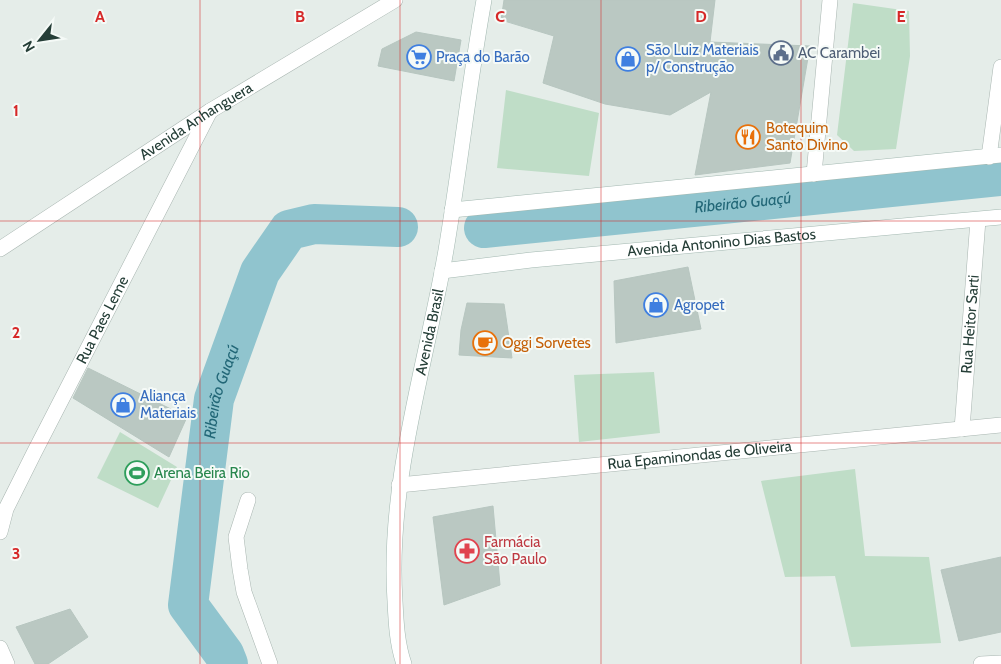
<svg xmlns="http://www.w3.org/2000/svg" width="1001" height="664" font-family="Cabin,sans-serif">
<rect width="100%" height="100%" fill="#e5ede9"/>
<path fill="#bfddc7" d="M853 3 909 11 910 56 896 149 854 151 837 135Z
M506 90 599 113 589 176 497 168Z
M654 372 660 433 579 442 574 375Z
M120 432 177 467 158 508 97 478Z
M855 469 865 556 929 557 941 643 851 647 835 576 785 577 761 481Z"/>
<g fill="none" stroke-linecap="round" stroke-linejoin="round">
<g stroke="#90c4ce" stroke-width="40">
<path id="s1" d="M484 228 1001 176"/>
<path id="s2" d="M228 664 224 654 188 605 214 399 260 272 289 230 314 224 398 227"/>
</g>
</g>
<path fill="#bac8c2" stroke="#b7c6c0" d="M504 0H715L710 42 810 46 790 163 695 175 711 92 670 115 605 104 543 83 554 36 501 20Z
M416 32 461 40 454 81 378 66 382 49Z
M688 267 701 329 616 343 614 281Z
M467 303 504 304 512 358 459 355 461 330Z
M88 368 187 417 169 457 73 398Z
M493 506 500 585 444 605 433 517Z
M1001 557V632L959 641 941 570Z
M70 609 88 637 48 664H35L16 627Z"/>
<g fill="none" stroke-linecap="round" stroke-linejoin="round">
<g stroke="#a8b5b0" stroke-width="16">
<g id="street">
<path d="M989 157 1001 67"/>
<path d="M814 174 830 0"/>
<path id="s3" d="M0 249 210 111 395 0"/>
<path id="s4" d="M962 429 978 220"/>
<path id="s5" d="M399 485 1001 425"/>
<path d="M248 500 236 537 240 569 244 592 270 664"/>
<path id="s6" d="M0 532 6 509 34 453 210 111"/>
<path d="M0 648 7 664"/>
<path d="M981 664 1001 663"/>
</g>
</g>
<g stroke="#a3b8b1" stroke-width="16">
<g id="secondary">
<path d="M452 210 1001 155"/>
<path id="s7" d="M442 271 531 260 1001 217"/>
<path id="s8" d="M404 664C397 644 396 622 395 601 387 483 426 366 446 250 460 167 469 83 484 0"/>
</g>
</g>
<use href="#street" stroke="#fff" stroke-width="15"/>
<use href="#secondary" stroke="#fff" stroke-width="15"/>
</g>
<path fill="none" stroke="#d62828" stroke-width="1" stroke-opacity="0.55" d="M200 0V664M400 0V664M601 0V664M801 0V664M0 221H1001M0 443H1001"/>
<defs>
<g id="civic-ring" transform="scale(1.25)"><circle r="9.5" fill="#f5faf7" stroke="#5c6f8a" stroke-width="1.5"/><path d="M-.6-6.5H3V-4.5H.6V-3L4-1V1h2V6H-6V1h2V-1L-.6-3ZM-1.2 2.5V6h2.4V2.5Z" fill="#5c6f8a"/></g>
<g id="supermarket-ring" transform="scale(1.25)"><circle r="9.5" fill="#f5faf7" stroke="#3f7fe0" stroke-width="1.5"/><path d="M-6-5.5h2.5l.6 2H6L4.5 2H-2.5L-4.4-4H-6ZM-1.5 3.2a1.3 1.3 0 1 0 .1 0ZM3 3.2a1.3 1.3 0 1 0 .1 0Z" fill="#3f7fe0"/></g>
<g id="shop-ring" transform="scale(1.25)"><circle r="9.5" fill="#f5faf7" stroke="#3f7fe0" stroke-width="1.5"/><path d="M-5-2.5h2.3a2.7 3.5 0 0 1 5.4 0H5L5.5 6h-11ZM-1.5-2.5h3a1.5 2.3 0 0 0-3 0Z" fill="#3f7fe0"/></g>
<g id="restaurant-ring" transform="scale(1.25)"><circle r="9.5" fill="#f5faf7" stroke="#e8710a" stroke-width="1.5"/><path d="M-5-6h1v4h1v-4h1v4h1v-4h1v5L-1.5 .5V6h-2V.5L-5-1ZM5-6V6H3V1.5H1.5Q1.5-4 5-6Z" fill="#e8710a"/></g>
<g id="cafe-ring" transform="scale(1.25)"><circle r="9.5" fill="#f5faf7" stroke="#e8710a" stroke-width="1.5"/><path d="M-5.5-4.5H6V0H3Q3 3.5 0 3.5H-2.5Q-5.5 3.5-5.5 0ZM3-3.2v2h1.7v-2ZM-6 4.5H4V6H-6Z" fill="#e8710a"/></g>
<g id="stadium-ring" transform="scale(1.25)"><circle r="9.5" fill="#f5faf7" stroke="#2e9e5b" stroke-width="1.5"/><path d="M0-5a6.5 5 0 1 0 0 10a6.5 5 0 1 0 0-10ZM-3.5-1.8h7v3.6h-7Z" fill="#2e9e5b"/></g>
<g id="pharmacy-ring" transform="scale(1.25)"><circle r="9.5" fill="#f5faf7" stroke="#e0444e" stroke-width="1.5"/><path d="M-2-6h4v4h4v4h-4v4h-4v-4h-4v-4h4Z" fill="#e0444e"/></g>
</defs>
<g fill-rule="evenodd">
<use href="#civic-ring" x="781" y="53"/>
<use href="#supermarket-ring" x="419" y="57"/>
<use href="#shop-ring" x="628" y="59"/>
<use href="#restaurant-ring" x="748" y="137"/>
<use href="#shop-ring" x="656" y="305"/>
<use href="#cafe-ring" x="485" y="343"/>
<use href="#shop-ring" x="123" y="405"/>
<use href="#stadium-ring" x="137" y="473"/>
<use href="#pharmacy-ring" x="467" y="551"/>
</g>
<g text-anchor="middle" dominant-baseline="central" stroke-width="4" stroke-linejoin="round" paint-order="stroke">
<g font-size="15" fill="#366cbe" stroke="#f5faf7" text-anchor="start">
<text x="646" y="50">São Luiz Materiais<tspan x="646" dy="17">p/ Construção</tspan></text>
<text x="436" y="57">Praça do Barão</text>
<text x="674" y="305">Agropet</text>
<text x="140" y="396">Aliança<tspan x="140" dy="17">Materiais</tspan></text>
</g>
<g font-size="15" fill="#4e5e75" stroke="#f5faf7" text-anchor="start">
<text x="798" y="53">AC Carambei</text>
</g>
<g font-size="15" fill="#253e37" stroke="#f5faf7">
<text stroke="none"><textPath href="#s3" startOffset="234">Avenida Anhanguera</textPath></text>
<text stroke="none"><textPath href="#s7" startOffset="281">Avenida Antonino Dias Bastos</textPath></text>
<text stroke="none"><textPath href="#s6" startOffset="236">Rua Paes Leme</textPath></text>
<text stroke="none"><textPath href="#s4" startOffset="105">Rua Heitor Sarti</textPath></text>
<text stroke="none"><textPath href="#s8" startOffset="336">Avenida Brasil</textPath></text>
<text stroke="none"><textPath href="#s5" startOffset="302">Rua Epaminondas de Oliveira</textPath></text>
</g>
<g font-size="15" fill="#c56008" stroke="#f5faf7" text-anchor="start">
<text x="766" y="128">Botequim<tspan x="766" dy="17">Santo Divino</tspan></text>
<text x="502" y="343">Oggi Sorvetes</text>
</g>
<g font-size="15" fill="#27864d" stroke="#f5faf7" text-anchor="start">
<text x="154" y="473">Arena Beira Rio</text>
</g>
<g font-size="15" fill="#be3a42" stroke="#f5faf7" text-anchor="start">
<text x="484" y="542">Farmácia<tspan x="484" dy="17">São Paulo</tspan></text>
</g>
<g font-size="16" font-style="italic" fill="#226777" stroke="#f5faf7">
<text stroke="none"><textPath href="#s1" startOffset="260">Ribeirão Guaçú</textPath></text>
<text stroke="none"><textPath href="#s2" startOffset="288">Ribeirão Guaçú</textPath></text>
</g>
</g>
<g font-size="16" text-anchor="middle" font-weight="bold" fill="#d62828" stroke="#f5faf7" stroke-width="4" stroke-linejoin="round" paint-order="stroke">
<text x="100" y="22">A</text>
<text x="300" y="22">B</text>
<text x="500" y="22">C</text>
<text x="701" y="22">D</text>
<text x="901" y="22">E</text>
<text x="16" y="116">1</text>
<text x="16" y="338">2</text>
<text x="16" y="559">3</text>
</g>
<g transform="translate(40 40) rotate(240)" stroke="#f5faf7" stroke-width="4" paint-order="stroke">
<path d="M0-4L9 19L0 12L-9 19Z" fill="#253e37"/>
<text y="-8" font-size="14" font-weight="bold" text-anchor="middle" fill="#253e37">N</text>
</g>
</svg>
